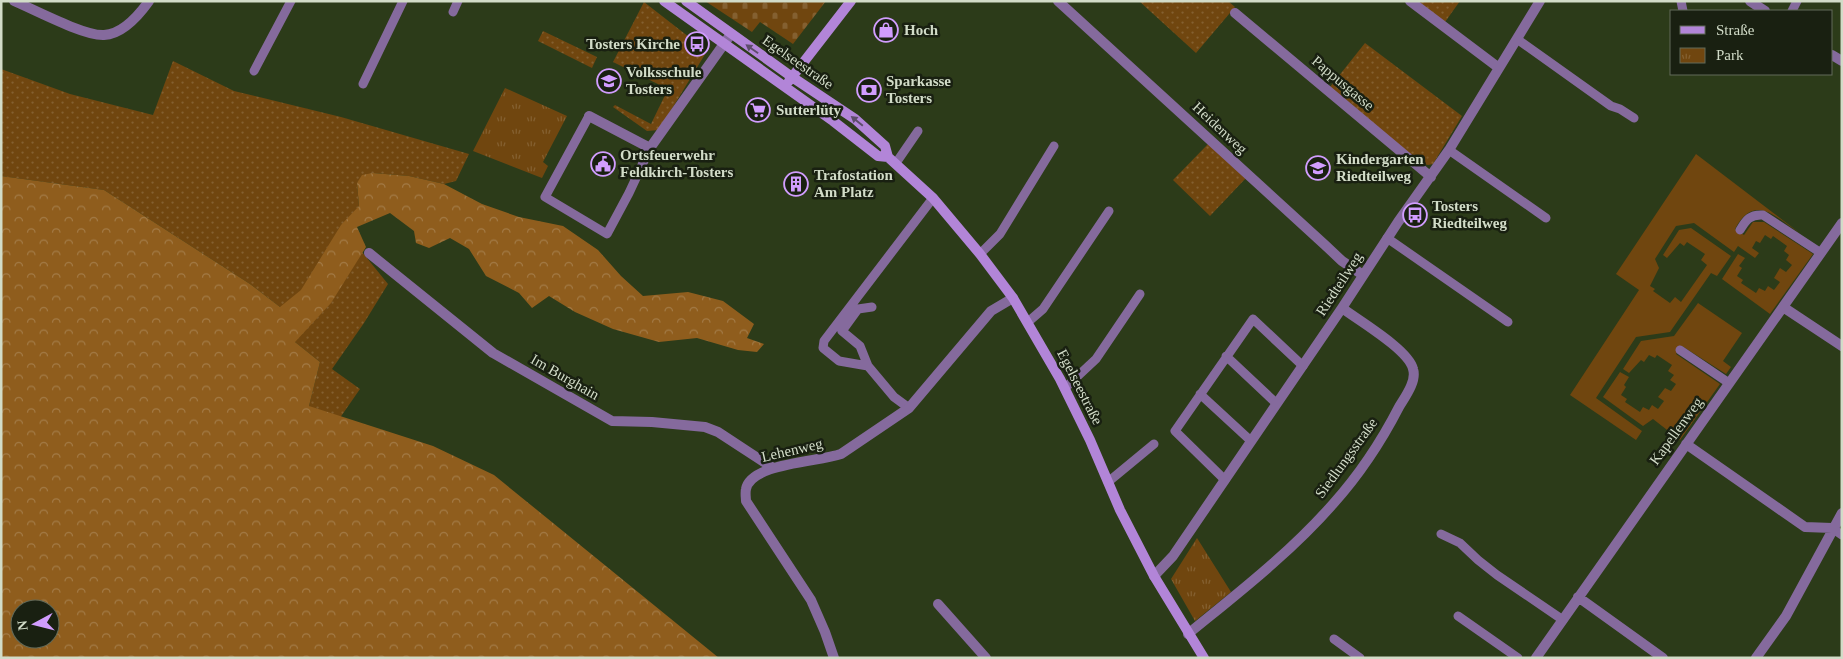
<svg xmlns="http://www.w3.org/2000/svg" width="1843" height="659" font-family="Georgia,serif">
<defs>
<pattern id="grass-dots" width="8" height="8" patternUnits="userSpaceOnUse" patternTransform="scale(1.25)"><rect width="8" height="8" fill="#70460f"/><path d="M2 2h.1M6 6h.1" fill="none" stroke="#846030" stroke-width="1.8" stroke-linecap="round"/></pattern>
<pattern id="forest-crowns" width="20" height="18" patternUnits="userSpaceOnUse" patternTransform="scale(1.25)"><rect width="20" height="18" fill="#8f5d1d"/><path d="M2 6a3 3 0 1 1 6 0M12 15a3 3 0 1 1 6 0" fill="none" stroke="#a37b47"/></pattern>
<pattern id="cemetery-stones" width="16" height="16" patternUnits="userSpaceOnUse" patternTransform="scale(1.25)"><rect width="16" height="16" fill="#70460f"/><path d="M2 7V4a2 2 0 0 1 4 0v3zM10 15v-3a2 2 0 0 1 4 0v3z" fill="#846030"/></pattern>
<pattern id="park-tufts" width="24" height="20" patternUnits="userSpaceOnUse" patternTransform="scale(1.25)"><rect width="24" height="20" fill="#70460f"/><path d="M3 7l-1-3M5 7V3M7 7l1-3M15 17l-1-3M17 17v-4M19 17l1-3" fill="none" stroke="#846030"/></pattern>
</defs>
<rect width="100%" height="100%" fill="#2c3b19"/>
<path fill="url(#grass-dots)" d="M1139 1H1228L1235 7 1196 53Z
M1417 1H1460L1445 22Z
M644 2 707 51 659 130 647 131 613 107 615 105 651 124 668 89 613 62Z
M543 31 597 57 592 68 538 41Z
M1365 43 1462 116 1433 164 1428 165 1421 163 1330 87Z
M173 61 234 91 341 117 469 154 456 181 444 184 409 176 373 173 357 183 359 206 345 231 388 284 364 323 332 369 360 389 335 425 309 406 320 362 295 342 280 307 250 284 104 190 1 176V69L70 94 153 115Z
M1209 143 1246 178 1210 216 1173 180Z"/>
<path fill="url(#forest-crowns)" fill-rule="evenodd" d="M373 173 409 176 444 184 482 204 519 217 563 226 598 250 621 276 643 296 688 292 723 301 754 324 747 338 764 344 757 352 738 350 697 338 659 342 613 329 575 312 549 296 532 308 519 293 486 276 469 249 450 238 429 248 416 243 414 231 390 213 357 227 366 247 331 303 295 342 320 362 309 406 433 446 494 475 719 658H1V176L104 190 250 284 280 307 301 290 341 225 359 206 357 183 362 175ZM20 609H50V639H20Z"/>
<path fill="url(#cemetery-stones)" d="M705 1H826L793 44 760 22 752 32Z"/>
<path fill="url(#park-tufts)" d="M505 88 567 116 543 162 548 166 542 178 473 151Z
M1197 538 1231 592 1195 621 1171 579Z"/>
<path fill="#70460f" d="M1696 154 1801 234C1776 218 1755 192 1735 229L1744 235 1753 222H1764L1813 254 1770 314 1722 279 1738 254 1745 258 1739 266 1742 268 1737 276 1743 280 1741 283 1756 293 1759 288 1765 291 1768 286 1774 290 1780 282 1774 278 1780 268 1786 272 1792 265 1786 260 1789 255 1784 251 1787 246 1773 236 1771 239 1765 235 1760 243 1756 241 1752 248 1759 253 1755 258 1738 246 1734 252 1694 223 1676 226 1655 259 1659 268 1650 286 1655 289 1653 291 1670 303 1675 297 1681 302 1707 265 1701 260 1705 254 1687 242 1684 246 1680 243 1667 258 1663 255 1679 230 1691 228 1731 256 1717 276 1711 273 1670 332 1636 337 1596 398 1642 431 1636 440 1570 395 1639 290 1616 274Z
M1698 303 1742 333 1723 361 1731 367 1726 374 1682 346 1676 354 1720 384 1680 440 1653 419 1643 426 1603 397 1620 372 1629 377 1624 385 1626 387 1621 395 1627 399 1625 402 1640 412 1643 407 1649 410 1652 405 1658 409 1664 401 1658 397 1665 388 1671 391 1676 384 1670 380 1674 375 1668 371 1672 365 1657 355 1655 358 1649 355 1644 362 1641 360 1629 373 1623 369 1641 341 1674 336Z"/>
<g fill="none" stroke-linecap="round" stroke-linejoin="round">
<path stroke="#856a9d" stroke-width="9" d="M1681 1 1683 11
M1792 11 1797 1
M453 12 458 1
M1517 39 1611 106 1620 109 1634 118
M254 71 291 1
M363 84 403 1
M589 116 545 197 607 234 629 193 650 148
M1449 150 1546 218
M896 163 918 131
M1740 230C1746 220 1750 214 1763 215L1821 253
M1387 238 1508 322
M980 254 1000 234 1054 146
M872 307 858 309 842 331 860 346 868 366 894 397 909 408
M1028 322 1043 309 1109 211
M1680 350 1729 383
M1226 356 1276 403
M868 366 839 361 823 348 824 341 933 198
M1065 388 1096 359 1140 294
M1200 394 1251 441
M1225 480 1175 431 1253 319 1303 366
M1108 482 1154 444
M1832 528 1842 535
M1441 534 1460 543 1478 560 1497 575 1563 620
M1458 616 1518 658
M1334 639 1360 658"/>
<path stroke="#856a9d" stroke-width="10" d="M14 1C35 10 84 36 104 35 123 34 139 15 149 1
M1058 1 1325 245 1342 261 1363 275
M1410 1 1499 68
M1750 1 1765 11
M1235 13 1431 177
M1832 55 1842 61
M589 116 650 148 731 34
M369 253 493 353 612 421 652 422 705 427 718 432 773 468
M1783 307 1842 346
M1686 444 1805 527 1832 528
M1154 576 1173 556 1342 308 1398 222 1449 150 1540 1
M1578 597 1663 658
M938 604 986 658
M1188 634C1238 593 1290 553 1333 504 1359 475 1381 442 1399 407 1405 397 1417 381 1413 369 1409 350 1358 320 1342 308
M834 658 825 632 811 600 746 501C746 498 745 493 746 489 751 463 818 462 841 454L909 408 991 311 1013 298
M1536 658 1842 223
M1756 658 1786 616 1842 513"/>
<path stroke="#b285d8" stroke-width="10" d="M664 1 833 121 878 156 888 157
M686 1 792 77 855 119 885 146 888 157 933 198 980 254 1013 298 1060 379 1090 440 1120 510 1154 576 1204 658
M789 81 851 1"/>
</g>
<defs><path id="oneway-solid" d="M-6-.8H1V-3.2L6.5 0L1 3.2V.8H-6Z" transform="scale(1.25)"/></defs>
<g fill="#5e4d6b">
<use href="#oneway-solid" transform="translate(752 49) rotate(-145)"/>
<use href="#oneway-solid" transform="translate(857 121) rotate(-141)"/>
</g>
<defs>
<g id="shop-ring" transform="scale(1.25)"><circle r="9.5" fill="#192011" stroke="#d19dfe" stroke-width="1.5"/><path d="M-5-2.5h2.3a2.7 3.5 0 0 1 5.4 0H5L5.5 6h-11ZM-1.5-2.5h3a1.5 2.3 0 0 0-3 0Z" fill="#d19dfe"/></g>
<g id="bus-ring" transform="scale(1.25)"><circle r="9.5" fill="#192011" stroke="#d19dfe" stroke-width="1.5"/><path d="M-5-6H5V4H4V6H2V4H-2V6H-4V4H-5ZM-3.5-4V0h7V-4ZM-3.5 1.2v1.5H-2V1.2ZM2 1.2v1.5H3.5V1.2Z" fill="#d19dfe"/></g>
<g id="school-ring" transform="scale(1.25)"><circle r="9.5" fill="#192011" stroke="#d19dfe" stroke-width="1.5"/><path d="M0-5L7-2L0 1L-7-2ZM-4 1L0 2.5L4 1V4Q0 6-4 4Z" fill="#d19dfe"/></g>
<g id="bank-ring" transform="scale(1.25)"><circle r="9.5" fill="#192011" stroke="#d19dfe" stroke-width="1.5"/><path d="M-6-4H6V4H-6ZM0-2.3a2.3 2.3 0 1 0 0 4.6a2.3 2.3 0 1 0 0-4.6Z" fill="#d19dfe"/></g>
<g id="supermarket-ring" transform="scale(1.25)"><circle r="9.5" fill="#192011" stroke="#d19dfe" stroke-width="1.5"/><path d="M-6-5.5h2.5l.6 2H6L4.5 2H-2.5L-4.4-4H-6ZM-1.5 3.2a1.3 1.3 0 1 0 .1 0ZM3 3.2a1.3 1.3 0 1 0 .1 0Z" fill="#d19dfe"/></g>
<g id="civic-ring" transform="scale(1.25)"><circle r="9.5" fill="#192011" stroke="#d19dfe" stroke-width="1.5"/><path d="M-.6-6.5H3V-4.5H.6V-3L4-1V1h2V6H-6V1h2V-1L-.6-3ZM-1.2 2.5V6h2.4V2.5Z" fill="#d19dfe"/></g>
<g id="building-ring" transform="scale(1.25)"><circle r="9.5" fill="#192011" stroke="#d19dfe" stroke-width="1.5"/><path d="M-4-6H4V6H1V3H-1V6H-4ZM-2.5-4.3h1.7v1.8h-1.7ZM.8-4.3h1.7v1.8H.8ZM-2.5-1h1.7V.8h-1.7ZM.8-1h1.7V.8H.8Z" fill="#d19dfe"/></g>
</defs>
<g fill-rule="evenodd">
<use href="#shop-ring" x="886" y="30"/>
<use href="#bus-ring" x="697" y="44"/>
<use href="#school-ring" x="609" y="81"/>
<use href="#bank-ring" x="869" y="90"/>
<use href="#supermarket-ring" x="758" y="110"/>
<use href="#civic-ring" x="603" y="164"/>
<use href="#school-ring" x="1318" y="168"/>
<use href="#building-ring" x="796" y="184"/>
<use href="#bus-ring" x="1415" y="215"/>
</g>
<g text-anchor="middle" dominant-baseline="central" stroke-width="5" stroke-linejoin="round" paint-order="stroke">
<g font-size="15" font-weight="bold" fill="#d2dcc8" stroke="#192011" text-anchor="start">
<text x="904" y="30">Hoch</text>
<text x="680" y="44" text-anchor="end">Tosters Kirche</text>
<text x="626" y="72">Volksschule<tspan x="626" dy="17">Tosters</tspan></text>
<text x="886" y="81">Sparkasse<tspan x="886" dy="17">Tosters</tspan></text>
<text x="776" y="110">Sutterlüty</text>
<text x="620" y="155">Ortsfeuerwehr<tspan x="620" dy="17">Feldkirch-Tosters</tspan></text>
<text x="1336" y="159">Kindergarten<tspan x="1336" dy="17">Riedteilweg</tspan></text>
<text x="814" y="175">Trafostation<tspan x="814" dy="17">Am Platz</tspan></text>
<text x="1432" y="206">Tosters<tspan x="1432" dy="17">Riedteilweg</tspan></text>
</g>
<g font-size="15" fill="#d2dcc8" stroke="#192011">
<text transform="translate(798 62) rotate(35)">Egelseestraße</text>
<text transform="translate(1343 83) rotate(40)">Pappusgasse</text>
<text transform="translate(1220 128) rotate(43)">Heidenweg</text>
<text transform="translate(1339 284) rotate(-57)">Riedteilweg</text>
<text transform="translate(565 377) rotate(30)">Im Burghain</text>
<text transform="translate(1080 387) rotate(63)">Egelseestraße</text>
<text transform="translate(1676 431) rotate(-54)">Kapellenweg</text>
<text transform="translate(792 450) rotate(-13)">Lehenweg</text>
<text transform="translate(1346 458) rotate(-54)">Siedlungsstraße</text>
</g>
</g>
<rect width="1843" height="659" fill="none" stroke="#d2dcc8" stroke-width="5"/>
<rect x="1670" y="10" width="162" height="65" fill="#192011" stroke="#636b5a"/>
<rect x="1680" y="26" width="25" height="8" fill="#b285d8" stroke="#636b5a"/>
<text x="1716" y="35" font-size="15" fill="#d2dcc8">Straße</text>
<rect x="1680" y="48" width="25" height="15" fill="url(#park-tufts)" stroke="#636b5a"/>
<text x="1716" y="60" font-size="15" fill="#d2dcc8">Park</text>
<g transform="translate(35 624) rotate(263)"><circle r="24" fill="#192011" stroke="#636b5a"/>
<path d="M0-4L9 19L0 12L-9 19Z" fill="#d19dfe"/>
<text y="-8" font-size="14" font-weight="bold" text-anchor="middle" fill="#d2dcc8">N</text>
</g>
</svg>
